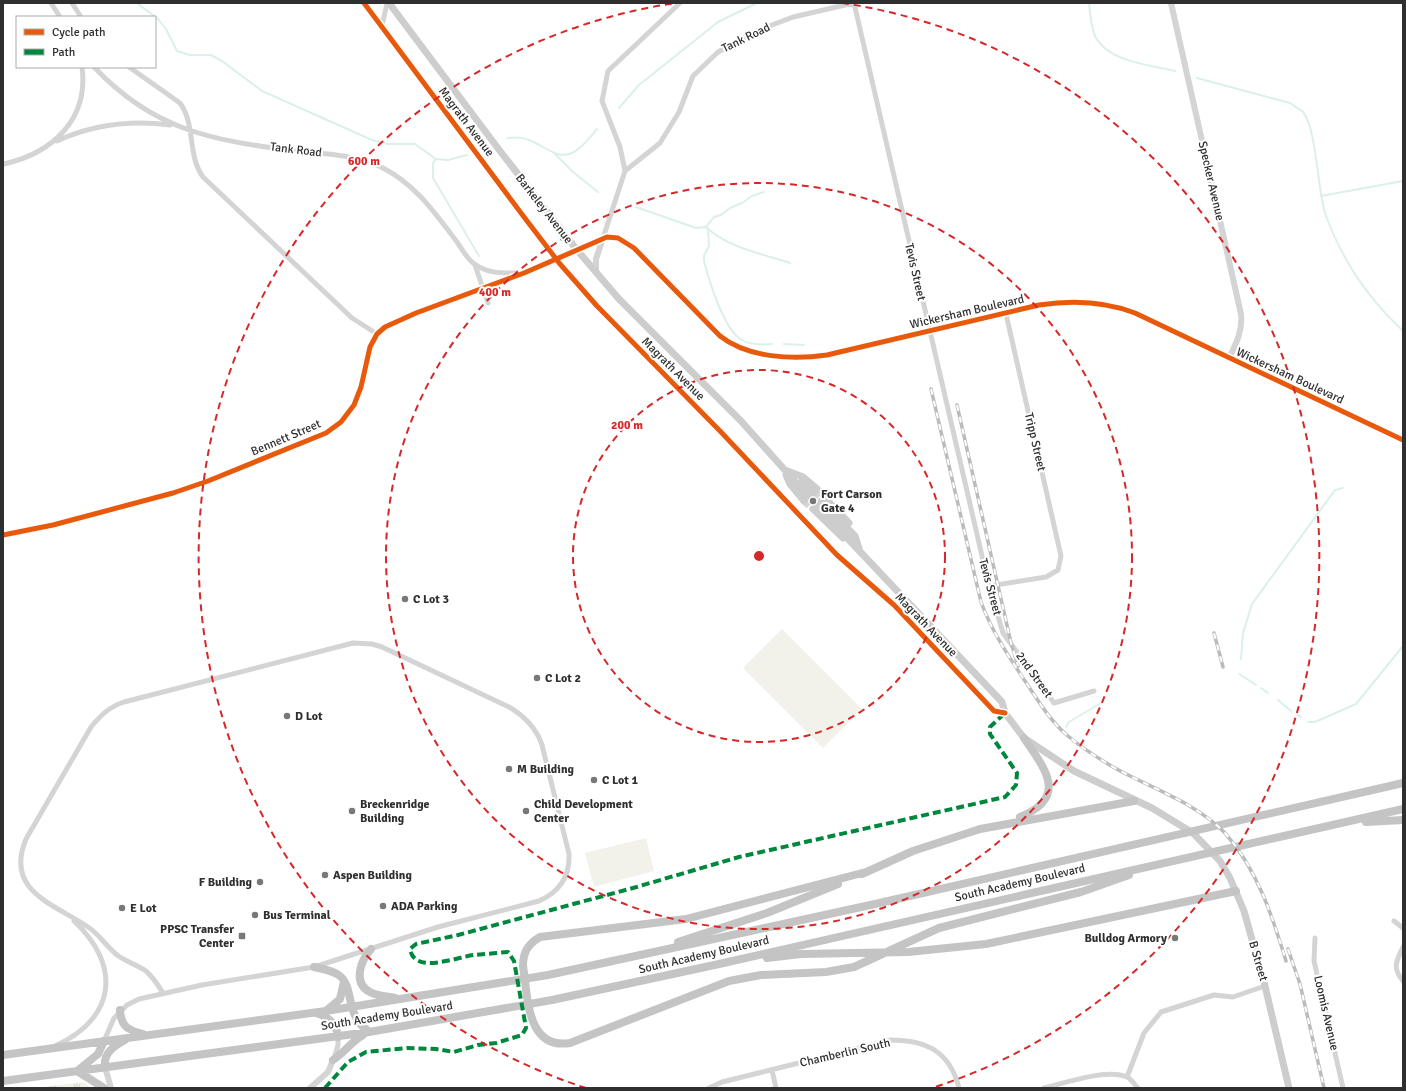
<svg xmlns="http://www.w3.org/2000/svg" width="1406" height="1091" font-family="Signika,sans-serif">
<defs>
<pattern id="grass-tufts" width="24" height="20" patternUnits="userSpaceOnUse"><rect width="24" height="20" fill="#f2f2eb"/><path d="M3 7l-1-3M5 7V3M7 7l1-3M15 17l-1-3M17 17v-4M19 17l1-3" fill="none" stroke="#d0d0ca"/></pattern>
</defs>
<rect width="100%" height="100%" fill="#fff"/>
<path fill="url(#grass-tufts)" d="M83 1082 91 1088H35Z"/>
<path fill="#f2f2eb" d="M782 629 862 709 823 748 743 668Z
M646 838 654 871 594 887 585 853Z"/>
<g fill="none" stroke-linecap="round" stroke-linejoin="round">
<path stroke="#dbf0ec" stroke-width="2" d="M137 3 158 19 166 29 177 51 190 55H211L222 61 262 91 372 140 388 144H415L436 159 448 160 467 155
M1089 3C1090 13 1091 27 1095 36 1108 62 1150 65 1175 71
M1197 78 1290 103C1294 106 1300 109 1303 112 1317 129 1317 191 1326 216 1342 260 1369 299 1403 331
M619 108 639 85 718 22 757 3
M508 138C515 137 522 137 529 140 543 145 557 160 572 153 582 149 590 137 597 129
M554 153 573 172 598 192
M436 159 433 163V178L479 256
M1321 196 1403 181
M636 207 696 228 706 227C728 248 763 254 790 263
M706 227 714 217 721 215 730 208 742 203 752 196 764 192
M708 229 709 246 704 256V261C709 280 724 331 742 340 751 345 762 345 772 344
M784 344 804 345
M1241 659 1243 633 1252 604 1335 490 1343 488
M1239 674 1256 685
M1261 688 1268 693
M1278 700 1291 711
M1298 715 1301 717
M1308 722H1315L1356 704 1403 646
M1066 727 1069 722 1101 703"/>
<path stroke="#d5d5d5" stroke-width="7" stroke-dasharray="7 3.5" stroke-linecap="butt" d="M817 489 825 498
M813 493 821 501
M809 497 817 506
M804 501 813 509"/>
<path stroke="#d4d4d4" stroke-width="5" d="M51 3 60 17
M72 3 81 17
M854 3 989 586 1003 633 1054 703 1094 691
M382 26 387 3
M94 67C154 131 214 141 298 151 326 154 357 155 383 168 416 185 435 213 457 242 462 249 468 261 476 265 489 274 505 273 520 273
M129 67 180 103C196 125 187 155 203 177L352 318 377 334
M57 141C94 124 131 120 170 125
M4 164C52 153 89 120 82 67
M625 171 660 143 679 112 693 76 718 52 759 30 793 17 854 3
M603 238 625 171 620 147 602 101 608 71 680 3
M475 265 488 303
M3 535 53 525 173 493 208 481 326 433 341 422 354 405 361 387 370 347 377 334 385 327 416 313 524 273 607 237 618 238 634 248 720 336C748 358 793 360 827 355L1039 305C1072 300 1104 301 1135 313L1403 440
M989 586 1046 577 1058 570 1061 556 1006 314
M1394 921 1403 928
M1315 938 1314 961 1343 1088
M1403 947C1396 962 1392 967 1403 981
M104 1041 114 1018 127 1005 139 999 202 985 314 967 438 927 539 901C559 892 570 876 569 854L542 745C536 727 524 716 509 707L382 647 372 644 353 643 124 702C109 707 101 715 91 727L26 839C4 892 55 904 88 927 99 934 106 946 117 955 125 961 137 965 146 971 153 977 158 985 163 993
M55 1046C116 1018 122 966 74 921
M334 1059 338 1045V1037
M772 1070 776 1088
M1127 1077 1144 1033 1161 1012 1214 995 1233 997 1265 986
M709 1088 722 1082 891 1040C927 1040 950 1052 959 1088
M1044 1088C1065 1083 1108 1068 1127 1077 1131 1079 1135 1085 1138 1088"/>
<path stroke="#d4d4d4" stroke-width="6" d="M1171 3 1241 314C1243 330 1236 344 1229 358
M596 272V259L603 238
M105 1067 111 1088
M310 1088 328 1072 333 1060"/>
<path stroke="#cdcdcd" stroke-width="7" d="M364 3 524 217 560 264 597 306 720 431 837 555 894 605 994 711 1005 713 1024 738 1074 771 1152 808 1193 833 1220 861 1230 878 1244 911 1265 986 1289 1088
M389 3 500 151 577 250 619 299 741 421 809 497
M785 470 803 477 817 489
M786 475 790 484 804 501
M802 481 813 493
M825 498 849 523
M821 501 855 536 859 548
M817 506 1002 702 1005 713
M813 509 843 538"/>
<path stroke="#c4c4c4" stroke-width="8" d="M1020 817C1069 797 1045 769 1024 738
M1366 822 1403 820
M866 872 686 919 540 937C528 944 523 952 523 966 528 996 526 1050 570 1043L729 981 761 975 826 972 854 967 939 928 1081 892 1129 875
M862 874 913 851 980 829 1134 801
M678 942 767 913 838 884
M371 949C361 960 352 983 370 992 377 996 386 996 395 998
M767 958 801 954 908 952 986 944 1236 891
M314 967C322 969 333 970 340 976 350 984 349 1002 354 1013 357 1022 363 1027 369 1032
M120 1010C121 1027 128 1030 143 1034
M327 1010 340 999 344 982
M316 1013C329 1017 336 1023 338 1037
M3 1055 326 1011 548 975 875 904 1403 783
M333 1060C345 1052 351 1042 363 1035
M105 1067C103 1053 114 1046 125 1040
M77 1071 98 1054 104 1041
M77 1071 104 1088
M3 1081 369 1032 552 1000 719 964 1403 809"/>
<g stroke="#bbb" stroke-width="3.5">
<path id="rail" d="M931 389 981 602C992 632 1009 657 1027 684 1039 702 1051 722 1068 736 1082 748 1098 758 1113 767 1150 788 1195 802 1225 833 1257 869 1272 915 1286 961
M957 405 1011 643 1018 666
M1214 633 1223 667
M1288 949 1300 984 1324 1088"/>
</g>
<use href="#rail" stroke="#fff" stroke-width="2" stroke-dasharray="6" stroke-linecap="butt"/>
<path stroke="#00873e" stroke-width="4" stroke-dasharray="8 4" stroke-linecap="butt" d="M325 1088 348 1062 366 1052 407 1048 436 1049 454 1052 478 1045 496 1043 522 1035 526 1028 514 961 508 952C497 953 485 954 474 955 457 957 414 975 410 949L416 944 458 935 633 888 739 857 1005 797 1016 785 1017 773 990 734V727L1005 713"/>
<g stroke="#fff" stroke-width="8">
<path id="cycleway" d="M364 3 524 217 560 264 597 306 720 431 837 555 894 605 994 711 1005 713
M3 535 53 525 173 493 208 481 326 433 341 422 354 405 361 387 370 347 377 334 385 327 416 313 524 273 607 237 618 238 634 248 720 336C748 358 793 360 827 355L1039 305C1072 300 1104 301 1135 313L1403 440"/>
</g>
<use href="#cycleway" stroke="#e8590c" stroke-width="5"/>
</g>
<g fill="none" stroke="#d62828" stroke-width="2" stroke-dasharray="7 5">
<circle cx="759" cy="556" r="186"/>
<circle cx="759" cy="556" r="373"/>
<path d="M586 1088A559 559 0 0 1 676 3M842 3A559 559 0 0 1 932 1088"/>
</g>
<g fill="#787878" stroke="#fff" stroke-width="1.5">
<circle cx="813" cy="501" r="4"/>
<circle cx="405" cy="599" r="4"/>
<circle cx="537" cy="678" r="4"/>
<circle cx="287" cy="716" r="4"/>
<circle cx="509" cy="769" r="4"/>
<circle cx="594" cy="780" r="4"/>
<circle cx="352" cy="811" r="4"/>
<circle cx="526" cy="811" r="4"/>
<circle cx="325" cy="875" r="4"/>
<circle cx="260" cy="882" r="4"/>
<circle cx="383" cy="906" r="4"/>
<circle cx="122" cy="908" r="4"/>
<circle cx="255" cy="915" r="4"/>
<rect x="238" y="932" width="8" height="8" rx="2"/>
<circle cx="1175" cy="938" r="4"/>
</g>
<g text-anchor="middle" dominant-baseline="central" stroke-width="4" stroke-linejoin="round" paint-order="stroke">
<g font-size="12" fill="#2f2f2f" stroke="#fff">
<text transform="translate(746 38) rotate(-26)">Tank Road</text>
<text transform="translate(466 122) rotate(53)">Magrath Avenue</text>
<text transform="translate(296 150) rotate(7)">Tank Road</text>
<text transform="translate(1211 181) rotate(77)">Specker Avenue</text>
<text transform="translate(544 209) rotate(52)">Barkeley Avenue</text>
<text transform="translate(915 272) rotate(77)">Tevis Street</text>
<text transform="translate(967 312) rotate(-13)">Wickersham Boulevard</text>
<text transform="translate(673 369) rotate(45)">Magrath Avenue</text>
<text transform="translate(1290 376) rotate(25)">Wickersham Boulevard</text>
<text transform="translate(286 438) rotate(-23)">Bennett Street</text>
<text transform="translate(1035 442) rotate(77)">Tripp Street</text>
<text transform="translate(990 587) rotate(75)">Tevis Street</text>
<text transform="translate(926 625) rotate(46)">Magrath Avenue</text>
<text transform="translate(1034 675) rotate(54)">2nd Street</text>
<text transform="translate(1020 883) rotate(-13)">South Academy Boulevard</text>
<text transform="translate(704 955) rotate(-13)">South Academy Boulevard</text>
<text transform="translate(1258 961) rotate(74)">B Street</text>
<text transform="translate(1326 1013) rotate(77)">Loomis Avenue</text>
<text transform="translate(387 1016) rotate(-9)">South Academy Boulevard</text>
<text transform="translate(845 1053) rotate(-13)">Chamberlin South</text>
</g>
<g font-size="12" font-weight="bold" fill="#2f2f2f" stroke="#fff" text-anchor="start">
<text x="821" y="494">Fort Carson<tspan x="821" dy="14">Gate 4</tspan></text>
<text x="413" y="599">C Lot 3</text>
<text x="545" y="678">C Lot 2</text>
<text x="295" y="716">D Lot</text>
<text x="517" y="769">M Building</text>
<text x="602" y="780">C Lot 1</text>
<text x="360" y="804">Breckenridge<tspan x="360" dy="14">Building</tspan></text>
<text x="534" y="804">Child Development<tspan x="534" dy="14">Center</tspan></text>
<text x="333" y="875">Aspen Building</text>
<text x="252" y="882" text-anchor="end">F Building</text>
<text x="391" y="906">ADA Parking</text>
<text x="130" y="908">E Lot</text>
<text x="263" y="915">Bus Terminal</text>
<text x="234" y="929" text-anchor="end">PPSC Transfer<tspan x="234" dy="14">Center</tspan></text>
<text x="1167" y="938" text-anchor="end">Bulldog Armory</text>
</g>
</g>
<circle cx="759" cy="556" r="6" fill="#d62828" stroke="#fff" stroke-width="2"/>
<g font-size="12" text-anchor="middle" font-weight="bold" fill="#d62828" stroke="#fff" stroke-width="4" stroke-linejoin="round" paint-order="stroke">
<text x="364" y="165">600 m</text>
<text x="495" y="296">400 m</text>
<text x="627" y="429">200 m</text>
</g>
<rect width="1406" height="1091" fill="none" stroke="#2f2f2f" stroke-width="8"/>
<rect x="16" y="16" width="140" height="52" fill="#ffffff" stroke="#acacac"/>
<rect x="24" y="29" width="20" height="6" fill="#e8590c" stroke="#acacac"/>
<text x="52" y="36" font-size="12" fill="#2f2f2f">Cycle path</text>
<rect x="24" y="49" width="20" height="6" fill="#00873e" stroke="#acacac"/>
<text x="52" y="56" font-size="12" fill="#2f2f2f">Path</text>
</svg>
